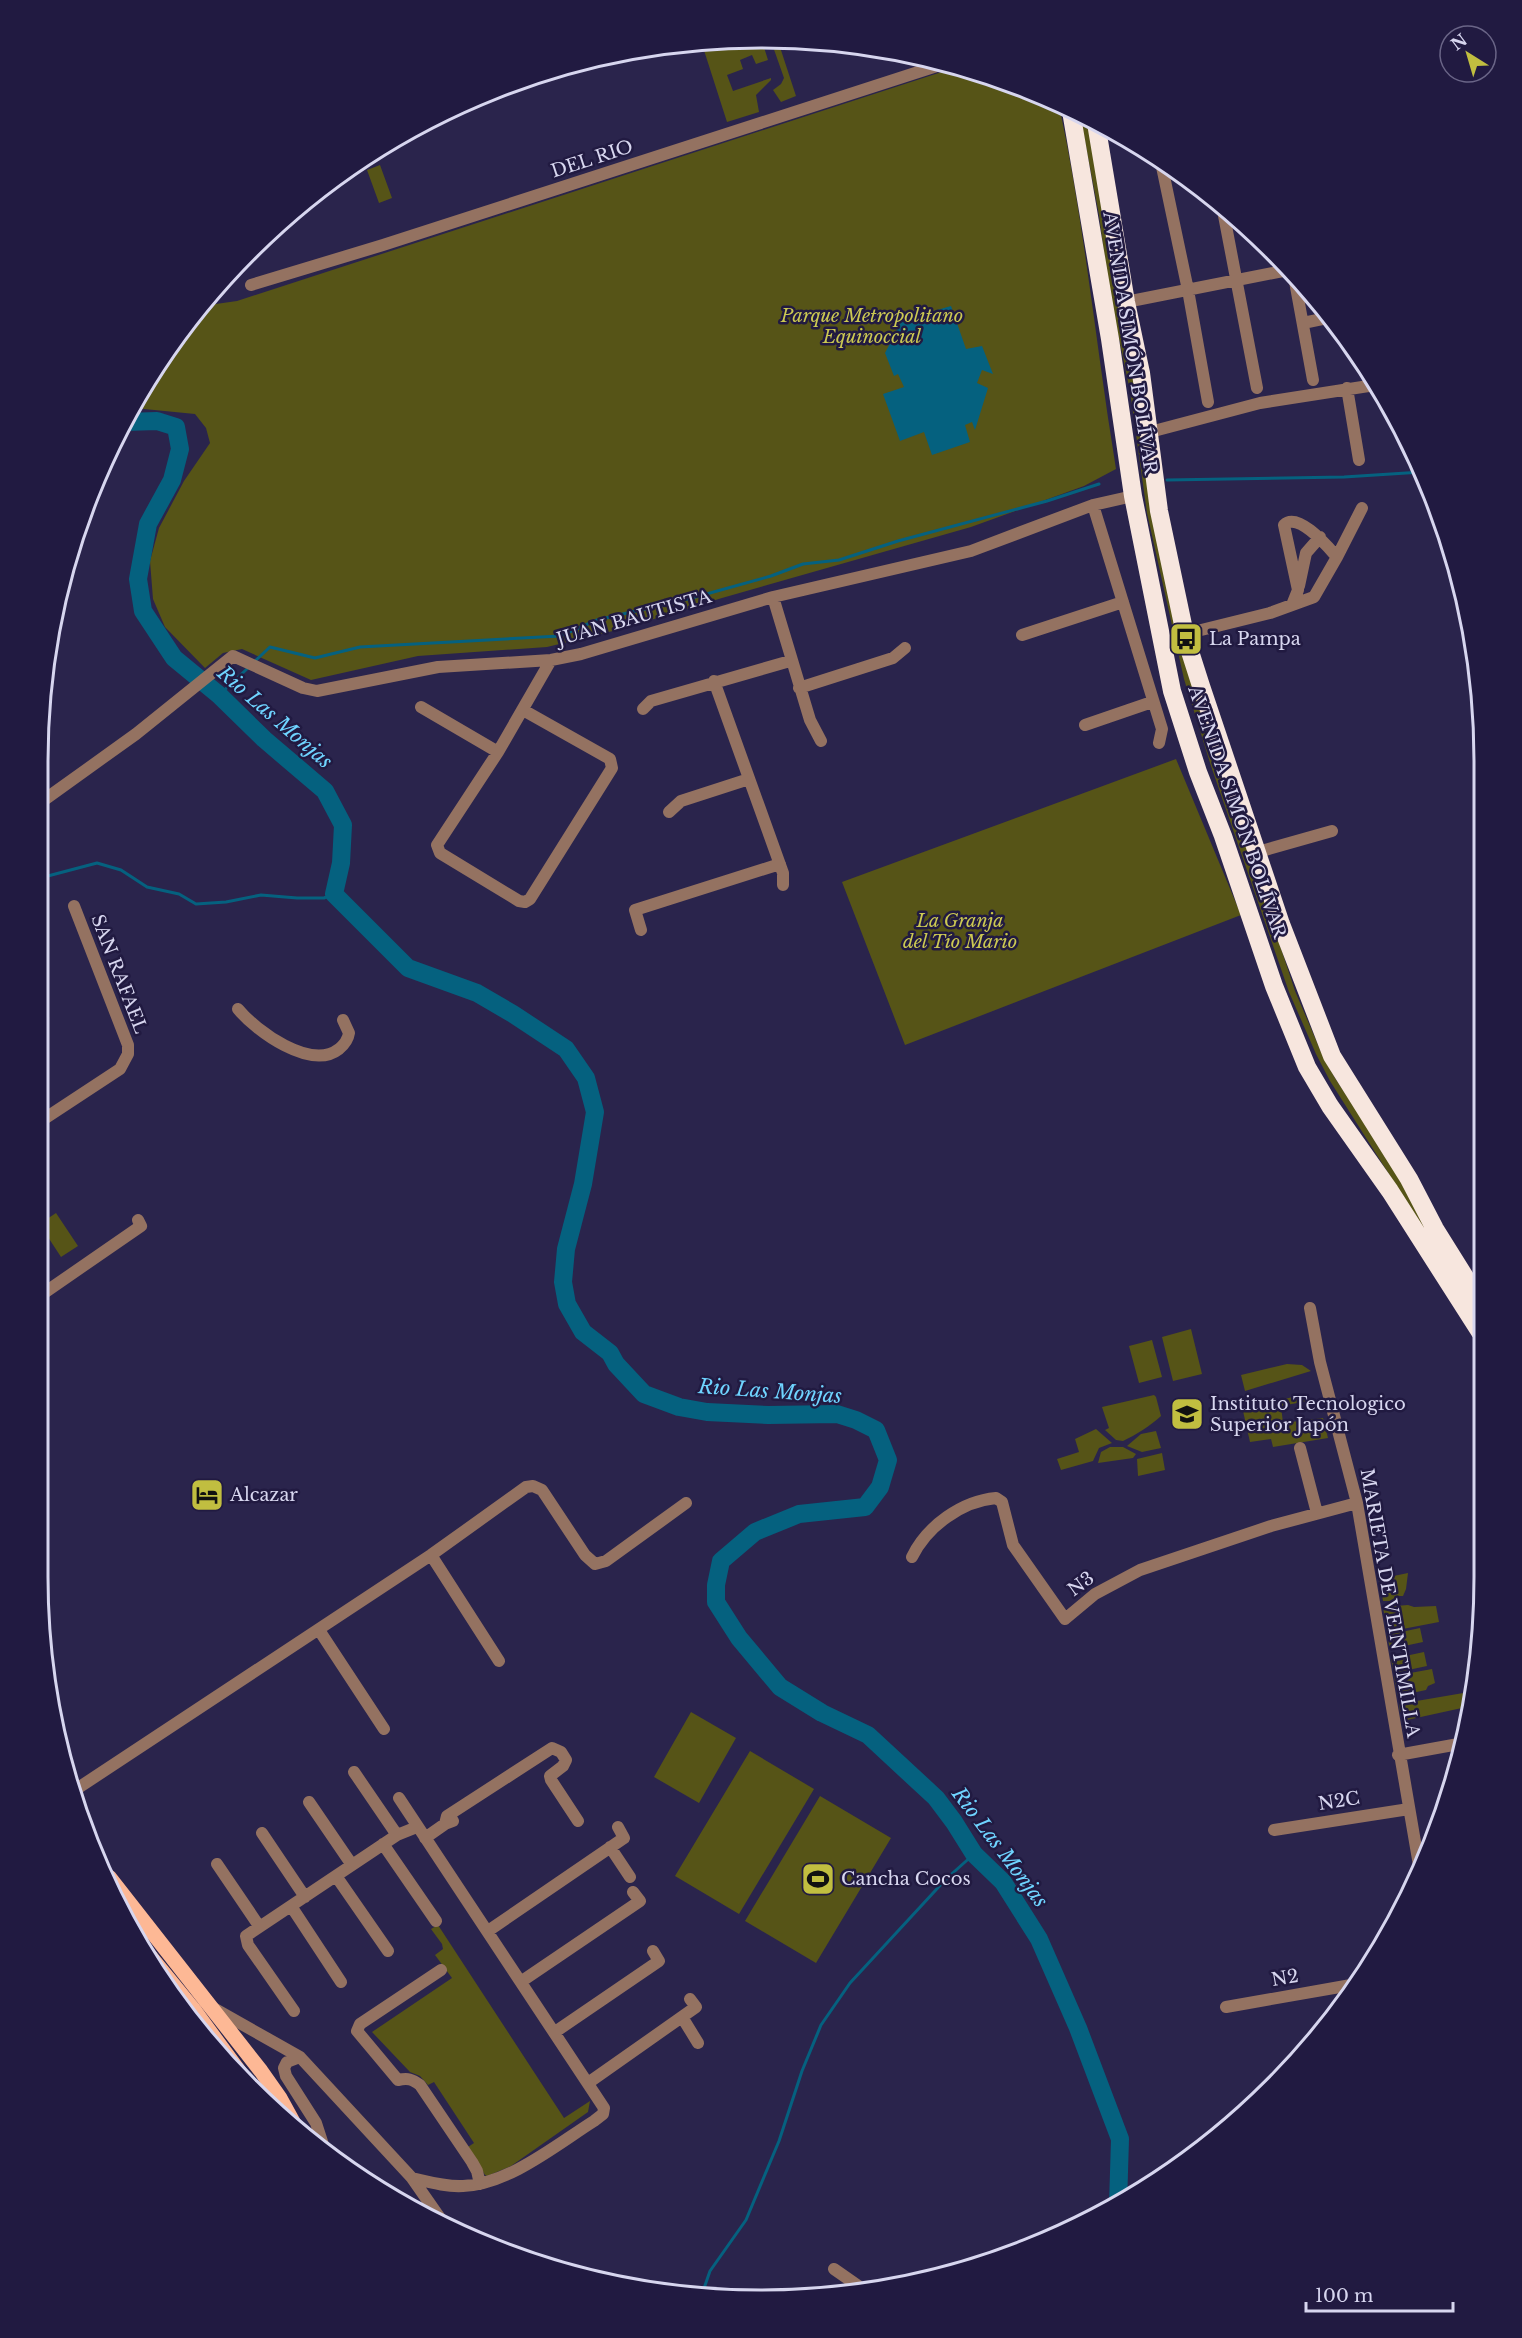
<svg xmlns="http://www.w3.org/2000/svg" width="1522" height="2338" font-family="'Libre Baskerville',serif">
<rect width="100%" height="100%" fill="#2a244c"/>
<path fill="#565417" d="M714 39 762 41 768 60 756 64 752 55 740 60 743 69 727 75 733 91 771 78V80L756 95 759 112 727 122 701 41Z
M771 41H778L796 96 781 102 773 90 781 84 784 78Z
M957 67 994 76 1059 105C1085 226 1096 348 1116 469L1084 486 971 527 722 598 621 629 547 647 418 656 311 680 242 649 223 653 205 668 165 627 153 599 150 561 159 528 184 481 210 443 206 428 195 414 134 408 202 306 237 301Z
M1080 115 1088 119 1182 644 1216 764 1247 845 1295 991 1321 1052 1335 1078 1398 1174 1480 1309V1318L1330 1081 1316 1054 1289 992 1211 766 1184 679 1147 513 1130 391 1109 291 1099 215Z
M380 165 392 198 379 203 367 170Z
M1176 759 1241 915 905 1045 842 882Z
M56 1213 78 1246 61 1257 44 1231V1221Z
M1191 1329 1202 1374 1173 1381 1162 1337Z
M1152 1340 1162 1377 1139 1383 1129 1346Z
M1287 1364 1302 1365 1311 1371 1245 1391 1241 1375Z
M1303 1394 1308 1401 1281 1406 1283 1423 1323 1418 1328 1438 1273 1447 1271 1439 1250 1442 1243 1411Z
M1154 1395 1156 1397 1161 1416C1150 1426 1136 1435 1123 1441L1116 1440 1105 1430 1109 1428 1102 1407Z
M1096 1429 1112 1443 1099 1448 1093 1461 1061 1470 1057 1459 1079 1452 1075 1439Z
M1156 1431 1161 1448 1142 1452 1127 1446 1141 1434Z
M1110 1447H1123L1136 1454 1133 1458 1098 1463 1101 1452Z
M1162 1453 1165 1470 1138 1476 1137 1459Z
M1408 1573 1406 1589 1403 1596H1398L1394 1601H1383L1379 1579Z
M1408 1605 1414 1607 1436 1606 1439 1622 1387 1632 1383 1607Z
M1420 1628 1423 1642 1390 1649 1387 1635Z
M1424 1652 1427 1666 1394 1673 1391 1659Z
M1432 1669 1435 1683 1428 1686 1426 1690 1398 1696 1394 1676Z
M1475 1691 1471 1706 1407 1720 1400 1711 1399 1704Z
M691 1712 736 1738 699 1803 654 1777Z
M750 1751 814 1789 739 1914 675 1876Z
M820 1796 891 1838 816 1963 745 1921Z
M438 1925 564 2118 590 2101 588 2112 511 2166 487 2176 485 2175 468 2147 474 2143 434 2082 428 2085 420 2076 410 2072 372 2032 452 1978 435 1955 443 1949 442 1944 431 1929Z"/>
<path fill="#05617f" d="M951 306 966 349 982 346 993 374 982 370 977 383 988 388 975 430 972 422 965 425 970 442 932 455 924 432 900 441 883 394 904 387 898 374 894 376 885 353 902 320Z"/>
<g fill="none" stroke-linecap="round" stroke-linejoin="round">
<path stroke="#05617f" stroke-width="3" d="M1167 480 1344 477 1422 472
M255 661 270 647 315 658 360 647 560 636 597 620 692 598 771 576 803 564 839 560 898 541 1047 501 1099 484
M219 695 248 668
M44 877 97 863 121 870 147 887 179 894 196 904 226 902 261 895 297 898H324L334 894
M701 2297 710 2271 746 2220 779 2141 802 2071 821 2025 850 1983 946 1879 974 1854"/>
<path stroke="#05617f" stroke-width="18" d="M125 422 157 421 176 427 180 449 172 480 148 524 138 579 143 611 174 658 219 695 264 739 325 791 343 825 341 863 334 894 408 968 477 993 513 1014 566 1049 586 1078 595 1112 583 1184 566 1249 563 1282 567 1304 583 1332 610 1353 616 1364 644 1394 679 1407 707 1412 768 1415 837 1414 856 1420 876 1430 888 1460 880 1487 865 1507 799 1514 755 1532 721 1561 716 1585V1602L739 1638 780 1687 822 1713 868 1735 936 1798 954 1822 974 1854 1003 1882 1039 1939 1078 2028 1120 2139 1118 2205"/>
<path stroke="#947261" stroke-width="12" d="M1161 162 1188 290 1208 402
M1222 205 1257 388
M1294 276 1313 380
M251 285 383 245 943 64
M1126 302 1288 270
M1303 323 1332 317
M1347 388 1359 460
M1150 432 1260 403 1375 385
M1093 505 1162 729 1159 743
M1299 586 1306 553 1320 537
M773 597 810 720 821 741
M1292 605 1298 590 1284 525C1298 511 1328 547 1337 557
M1185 634 1270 613 1314 597 1337 557 1362 508
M1022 635 1123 602
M714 681 783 873V885
M799 688 893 658 905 648
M421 707 498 752
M643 709 651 701 790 661
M523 710 610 759 612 768 530 899 525 902 519 901 440 853 437 845 498 752 551 660
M1085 725 1152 702
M44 800 136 734 233 656 303 688 317 691 438 667 551 660 581 654 773 597 971 551 1093 505 1133 496
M669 812 681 801 749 779
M1258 852 1332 831
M641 930 635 910 780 864
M238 1009C256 1031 311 1071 339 1049 345 1044 348 1040 349 1033L343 1020
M44 1119 120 1069 128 1054V1045L74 906
M44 1293 141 1226 138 1220
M1310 1308 1320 1362 1357 1503 1420 1871
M1300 1448 1317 1513
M431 1555 499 1661
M912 1557C927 1526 962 1501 996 1498L1002 1502 1013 1545 1065 1619 1095 1594 1140 1570 1271 1526 1357 1503
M319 1630 384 1729
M1398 1755 1464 1743
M354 1772 397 1835
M72 1792 431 1555 526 1487 533 1486 542 1490 585 1555 595 1564 606 1561 686 1503
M399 1798 604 2108 603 2114 594 2121C556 2145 509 2184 463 2186 446 2187 429 2182 412 2178
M309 1802 352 1865
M445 1824 447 1816 552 1748 561 1752 566 1760 563 1766 550 1776 551 1780 578 1821
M1274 1830 1409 1809
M262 1833 305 1897
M425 1838 445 1824 453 1821
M383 1844 436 1921
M610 1847 630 1877
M217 1864 259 1926
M336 1876 388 1951
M291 1906 341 1982
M488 1931 624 1838 618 1827
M441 1970 360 2024 357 2031 398 2080C408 2078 412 2079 420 2085L472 2162 477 2171 480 2184
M522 1981 640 1901 633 1892
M1226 2007 1351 1985
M215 2009 300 2057 412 2178 442 2221
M294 2011 248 1945 246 1936 397 1835 417 1827
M682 2017 698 2043
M555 2032 659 1961 653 1951
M300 2057 287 2062 284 2068 286 2076 316 2123 326 2154
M588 2083 696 2007 690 1999
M834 2269 864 2290"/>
<path stroke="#fdb895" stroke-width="15" d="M109 1877 261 2071 280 2098 297 2129
M145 1950 194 2010 247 2082"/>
<path stroke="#f7e6de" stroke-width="18" d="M1071 111 1110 339 1133 496 1172 691 1198 772 1223 836 1274 986 1307 1067 1330 1106 1390 1191 1480 1332
M1096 123 1126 302 1141 373 1159 511 1186 639 1201 686 1281 924 1332 1056 1409 1179 1435 1229 1480 1301"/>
</g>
<defs>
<g id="bus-square" transform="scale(1.725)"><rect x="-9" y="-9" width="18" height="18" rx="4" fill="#c1be40" stroke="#211a41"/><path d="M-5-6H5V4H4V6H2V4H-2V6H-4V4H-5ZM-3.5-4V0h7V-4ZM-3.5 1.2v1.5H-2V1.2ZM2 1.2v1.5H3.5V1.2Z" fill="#111"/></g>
<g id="university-square" transform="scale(1.725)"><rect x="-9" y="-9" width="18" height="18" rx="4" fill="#c1be40" stroke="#211a41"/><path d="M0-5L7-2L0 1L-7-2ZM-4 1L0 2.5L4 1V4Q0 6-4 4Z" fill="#111"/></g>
<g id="hotel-square" transform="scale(1.725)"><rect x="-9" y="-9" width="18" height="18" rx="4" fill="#c1be40" stroke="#211a41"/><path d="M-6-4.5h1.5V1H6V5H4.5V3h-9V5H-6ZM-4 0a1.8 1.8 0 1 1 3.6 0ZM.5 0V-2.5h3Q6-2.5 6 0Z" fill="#111"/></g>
<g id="stadium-square" transform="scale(1.725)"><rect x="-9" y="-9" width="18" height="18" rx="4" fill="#c1be40" stroke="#211a41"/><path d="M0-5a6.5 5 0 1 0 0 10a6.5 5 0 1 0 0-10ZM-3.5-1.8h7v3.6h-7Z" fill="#111"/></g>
</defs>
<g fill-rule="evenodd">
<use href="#bus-square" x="1186" y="639"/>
<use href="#university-square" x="1187" y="1414"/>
<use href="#hotel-square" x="207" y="1495"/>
<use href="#stadium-square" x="818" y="1879"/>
</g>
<g text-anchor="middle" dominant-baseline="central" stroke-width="5" stroke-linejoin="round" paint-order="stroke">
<g font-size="18" fill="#d7d6ef" stroke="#211a41">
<text transform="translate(592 159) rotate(-18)">DEL RIO</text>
<text transform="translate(1130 343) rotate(81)">AVENIDA SIMÓN BOLÍVAR</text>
<text transform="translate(634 618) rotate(-16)">JUAN BAUTISTA</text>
<text transform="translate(1237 812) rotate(71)">AVENIDA SIMÓN BOLÍVAR</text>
<text transform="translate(119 974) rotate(69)">SAN RAFAEL</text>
<text transform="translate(1081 1584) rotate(-36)">N3</text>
<text transform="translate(1390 1603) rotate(80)">MARIETA DE VEINTIMILLA</text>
<text transform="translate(1339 1801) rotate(-9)">N2C</text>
<text transform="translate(1285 1978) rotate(-10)">N2</text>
</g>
<g font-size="18" font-style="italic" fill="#ccc952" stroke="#211a41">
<text x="872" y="316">Parque Metropolitano<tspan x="872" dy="21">Equinoccial</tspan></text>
<text x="960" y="921">La Granja<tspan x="960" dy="21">del Tío Mario</tspan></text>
</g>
<g font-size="18" fill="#d7d6ef" stroke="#211a41" text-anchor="start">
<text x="1209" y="639">La Pampa</text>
<text x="1210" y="1404">Instituto Tecnologico<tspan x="1210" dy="21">Superior Japón</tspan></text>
<text x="230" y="1495">Alcazar</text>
<text x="841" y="1879">Cancha Cocos</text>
</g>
<g font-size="20" font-style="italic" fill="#6fd4ff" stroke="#211a41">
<text transform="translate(275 717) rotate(41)">Rio Las Monjas</text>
<text transform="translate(770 1391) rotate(4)">Rio Las Monjas</text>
<text transform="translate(1000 1847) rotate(53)">Rio Las Monjas</text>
</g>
</g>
<path d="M0 0H1522V2338H0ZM761 48H761A713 713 0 0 1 1474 761V1577A713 713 0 0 1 761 2290H761A713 713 0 0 1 48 1577V761A713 713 0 0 1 761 48Z" fill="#211a41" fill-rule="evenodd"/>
<path fill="none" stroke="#d7d6ef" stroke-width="3" d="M761 48H761A713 713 0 0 1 1474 761V1577A713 713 0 0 1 761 2290H761A713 713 0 0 1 48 1577V761A713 713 0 0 1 761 48Z"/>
<g transform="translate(1468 54) rotate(323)"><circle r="28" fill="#211a41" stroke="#6a6587" stroke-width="1.5"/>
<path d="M0-4.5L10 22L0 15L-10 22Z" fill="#c1be40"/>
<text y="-9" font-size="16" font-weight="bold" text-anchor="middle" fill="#d7d6ef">N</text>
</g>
<path d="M1306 2302v9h147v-9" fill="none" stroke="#d7d6ef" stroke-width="3"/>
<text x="1315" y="2302" font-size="18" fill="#d7d6ef" stroke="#211a41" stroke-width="4.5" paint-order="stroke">100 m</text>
</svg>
